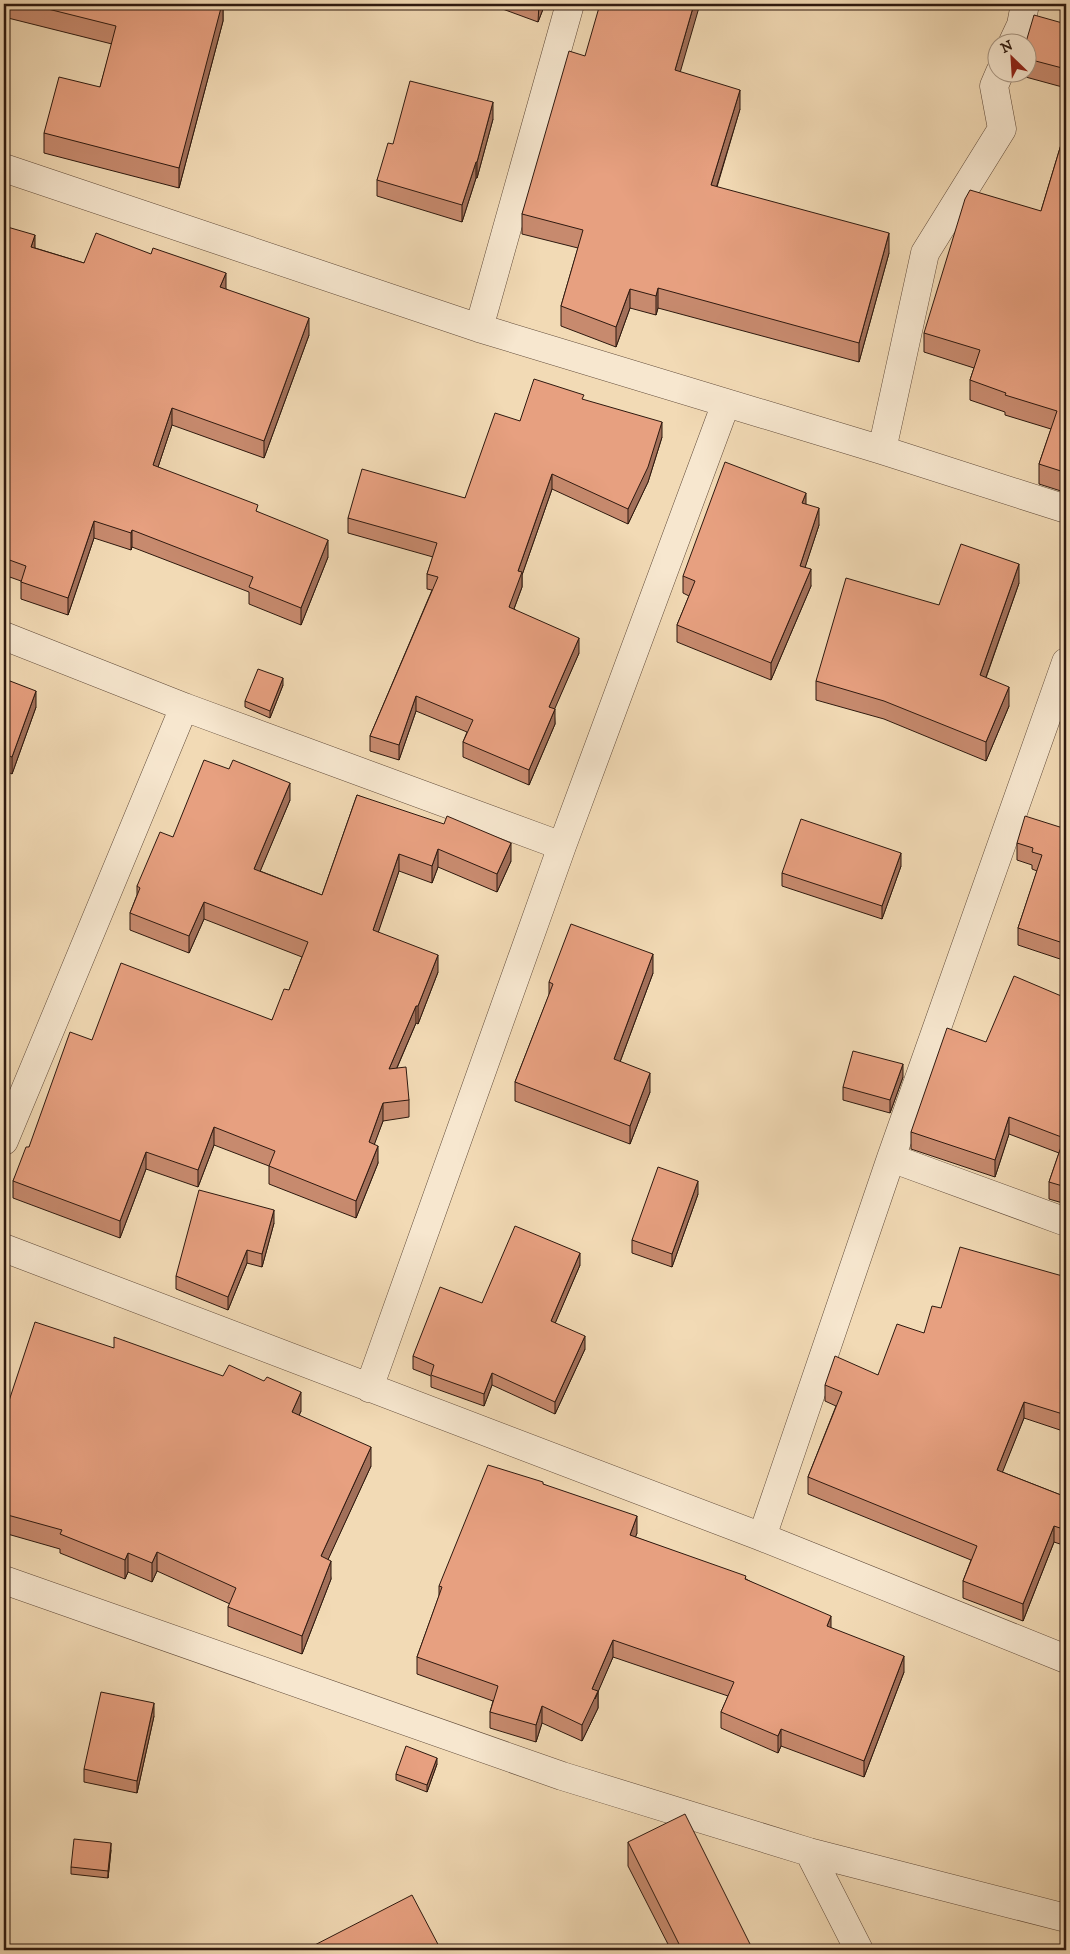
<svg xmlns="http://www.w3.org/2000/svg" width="1070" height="1954" font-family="'IM FELL DW Pica',serif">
<rect width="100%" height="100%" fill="#f2dab5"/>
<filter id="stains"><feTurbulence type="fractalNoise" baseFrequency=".004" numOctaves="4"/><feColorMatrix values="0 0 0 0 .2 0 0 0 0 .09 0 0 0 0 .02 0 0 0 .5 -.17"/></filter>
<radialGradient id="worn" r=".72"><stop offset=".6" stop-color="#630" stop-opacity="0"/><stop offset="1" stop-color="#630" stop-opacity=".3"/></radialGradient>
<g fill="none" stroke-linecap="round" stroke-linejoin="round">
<g stroke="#5f4938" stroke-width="29">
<path id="minor" d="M1013 42 1021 25 1025 4
M4 168 479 328 882 450 1066 509
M479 328 570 4
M882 450 925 253 1002 129 994 86 1000 72
M4 636 184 707 562 846
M4 1141 184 707
M891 1158 1066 1222
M4 1248 762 1537 1066 1659
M369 1388 562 846 726 403
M762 1537 891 1158 1066 662
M4 1580 562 1776 809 1852 1066 1918
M809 1852 859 1950"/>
</g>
<use href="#minor" stroke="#f7e7cf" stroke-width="28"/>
</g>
<path fill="#c78a6e" stroke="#2e190f" d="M4 4H223V21L179 188 44 153V133L100 87 112 44 4 17Z
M489 4H545L538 22Z
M1066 24V88L1022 76V72H1028V42Z
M585 56 680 72 740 109 717 187 889 253 859 362 658 308 656 315 630 308 616 347 561 326V306L578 248 522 234V214Z
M493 119 477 178H476L462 222 377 196V180L393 144Z
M1066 128 1064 492 1039 484V464L1051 429 1005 415V412L970 400V380L974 368 924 352V333L1041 211Z
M4 226 35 248 84 263 226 289 309 335 264 458 172 425 158 467 258 512 328 557 301 625 249 604V592L132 547 131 550 94 538 68 615 21 599V581L4 575Z
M520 421 662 437 648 482 628 524 552 489 522 575V587L514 609 579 653 554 709 555 724 529 785 463 757V742L467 732 416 711 399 760 370 751V736L432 590 427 589V574L433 557 348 533V518L465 498Z
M806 504 819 525 805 567 811 586 771 680 677 642V625L689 596 683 593V576Z
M1019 583 986 678 1009 706 986 761 884 719 816 700V681L939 605Z
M4 683 36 707 12 774 4 770Z
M283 685 270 718 245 707V701Z
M357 795 511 861 497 892 438 867 432 883 399 871 378 932 438 972 418 1024 416 1023 397 1068 409 1100V1117L383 1121 374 1144 378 1163 356 1218 269 1184V1166L214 1145 198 1187 146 1169 120 1238 13 1198V1181L29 1147 92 1040 272 1020 289 990 302 957 204 919 189 953 130 930V913L137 895V886L173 837 290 800 260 871 322 895Z
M1066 829V961L1018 945V928L1037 871 1032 869V865L1017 860V843Z
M901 866 882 919 782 886V873Z
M653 973 620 1062 650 1092 630 1144 515 1101V1082L549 995V982Z
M1066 998V1204L1049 1199V1182L1059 1153 1009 1134 995 1177 911 1149V1132L986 1042Z
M903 1077 890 1113 843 1100V1087Z
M698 1194 672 1267 632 1253V1240Z
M274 1223 262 1267 247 1263 228 1310 176 1289V1276Z
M580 1265 555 1323 585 1349 555 1414 492 1385 484 1406 431 1387V1376L413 1369V1356L482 1303Z
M1066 1277V1432L1024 1418 1002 1472 1066 1497V1546L1054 1542 1023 1621 963 1598V1581L971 1560 808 1494V1477L836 1406 825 1401V1385L878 1375 924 1333 941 1308Z
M301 1411 299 1415 371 1466 328 1559 331 1579 302 1654 228 1626V1607L230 1604 157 1571 152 1582 128 1572 125 1579 60 1553V1549L4 1533V1416Z
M543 1484 637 1533 635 1537 746 1579 831 1628 904 1672 864 1777 781 1746 778 1753 721 1728V1712L728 1696 613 1657 598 1691V1708L582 1741 542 1723 536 1742 490 1728V1712L493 1701 417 1674V1657L439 1596V1586Z
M154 1716 137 1793 84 1782V1769Z
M437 1764 427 1792 396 1780V1774Z
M628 1842 753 1950H671L628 1866Z
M111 1850 108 1878 71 1874V1867Z"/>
<path fill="#a2705a" stroke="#2e190f" d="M216 4H223V21L179 188V168Z
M539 4H545L538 22Z
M694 4H700L675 90V70Z
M740 90V109L711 205V185Z
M493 102V119L477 178V162Z
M476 162V178L462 222V205Z
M889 233V253L859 362V343Z
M35 235V252L31 247Z
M226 273V290L220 287Z
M658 288V308L656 315V296Z
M630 289V308L616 347V327Z
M309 318V335L264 458V441Z
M172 408V425L153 482V465Z
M662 422V437L648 482 628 524V509Z
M1066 465V484L1064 492V472Z
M552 474V489L522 575V587L509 622V607L518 571Z
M806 493V510L802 503Z
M819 508V525L800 583V566Z
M94 521V538L68 615V598Z
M132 530V547L131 550V533Z
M328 540V557L301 625V608Z
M1019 564V583L980 694V675Z
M811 569V586L771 680V663Z
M579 638V653L549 722V707Z
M283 678V685L270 718V711Z
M1009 687V706L986 761V742Z
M36 691V707L12 774V757Z
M416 696V711L399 760V745Z
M555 709V724L529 785V770Z
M290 783V800L254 886V869Z
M511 843V861L497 892V874Z
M438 849V867L432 883V866Z
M901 853V866L882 919V906Z
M399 854V871L373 948V930Z
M204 902V919L189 953V936Z
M653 954V973L614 1078V1059Z
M438 955V972L418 1024V1006Z
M416 1006V1023L389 1086V1069Z
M903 1064V1077L890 1113V1100Z
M650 1073V1092L630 1144V1126Z
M383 1103V1121L369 1159V1142Z
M1009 1117V1134L995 1177V1160Z
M214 1127V1145L198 1187V1170Z
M378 1146V1163L356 1218V1201Z
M146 1152V1169L120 1238V1221Z
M698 1181V1194L672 1267V1254Z
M274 1210V1223L262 1267V1254Z
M247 1250V1263L228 1310V1297Z
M580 1253V1265L551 1333V1321Z
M585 1336V1349L555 1414V1402Z
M492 1373V1385L484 1406V1394Z
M301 1392V1411L292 1431V1412Z
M1024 1402V1418L997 1486V1470Z
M371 1447V1466L321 1575V1556Z
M637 1516V1533L630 1552V1535Z
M1054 1526V1542L1023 1621V1604Z
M157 1552V1571L152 1582V1563Z
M128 1553V1572L125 1579V1560Z
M331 1561V1579L302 1654V1636Z
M831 1616V1632L827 1626Z
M613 1640V1657L595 1699 598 1691V1708L582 1741V1725L592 1689Z
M904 1656V1672L864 1777V1761Z
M154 1703V1716L137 1793V1781Z
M542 1706V1723L536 1742V1725Z
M781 1729V1746L778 1753V1736Z
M437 1758V1764L427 1792V1785Z
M111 1843V1850L108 1878V1871Z"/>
<path fill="#e7a080" stroke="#2e190f" d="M28 4H222L179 168 44 133 59 77 100 87 116 26Z
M600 4H694L675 70 740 90 711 185 889 233 859 343 658 288 656 296 630 289 616 327 561 306 583 230 522 214 569 51 585 56Z
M1034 15 1066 24V69L1028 59V42H1026Z
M410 81 493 102 477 162H476L462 205 377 180 388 143 393 144Z
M1066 128V465L1064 472 1039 464 1057 411 1005 395 1006 393 970 380 980 350 924 333 965 199 970 190 1041 211Z
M4 226 35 235 31 247 84 263 96 233 151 254 153 248 226 273 220 287 309 318 264 441 172 408 153 465 258 505 256 511 328 540 301 608 249 587 253 577 132 530 131 533 94 521 68 598 21 582 26 566 4 558Z
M534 379 584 395 582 399 662 422 648 467 628 509 552 474 518 571 522 572 509 607 579 638 549 707 555 709 529 770 463 742 473 720 416 696 399 745 370 736 438 577 427 574 437 543 348 518 362 469 465 498 495 413 520 421Z
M725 462 806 493 802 503 819 508 800 566 811 569 771 663 677 625 695 581 683 576Z
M961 544 1019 564 980 675 1009 687 986 742 884 701 816 681 846 578 939 605Z
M258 669 283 678 270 711 245 701Z
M10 681 36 691 12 757 4 754V683L8 685Z
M204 760 229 769 233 760 290 783 254 869 322 895 357 795 444 824 447 816 511 843 497 874 438 849 432 866 399 854 373 930 438 955 418 1006H416L389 1069 406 1067 409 1100 383 1103 369 1142 378 1146 356 1201 269 1166 275 1151 214 1127 198 1170 146 1152 120 1221 13 1181 26 1147H29L70 1032 92 1040 121 963 272 1020 284 989 289 990 308 942 204 902 189 936 130 913 140 888 137 886 160 832 173 837Z
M1025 816 1066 829V944L1018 928 1042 855 1032 852 1033 848 1017 843Z
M801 819 901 853 882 906 782 873Z
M571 924 653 954 614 1059 650 1073 630 1126 515 1082 553 984 549 982Z
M1014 976 1066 998V1187L1049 1182 1064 1138 1009 1117 995 1160 911 1132 947 1028 986 1042Z
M853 1051 903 1064 890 1100 843 1087Z
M658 1167 698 1181 672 1254 632 1240Z
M199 1190 274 1210 262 1254 247 1250 228 1297 176 1276Z
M515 1226 580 1253 551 1321 585 1336 555 1402 492 1373 484 1394 431 1375 434 1365 413 1356 440 1287 482 1303Z
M960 1247 1066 1277V1415L1024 1402 997 1470 1066 1497V1530L1054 1526 1023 1604 963 1581 977 1546 808 1477 842 1392 825 1385 835 1356 878 1375 897 1324 924 1333 932 1306 941 1308Z
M35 1322 114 1348V1337L223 1376 229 1365 264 1381 267 1377 301 1392 292 1412 371 1447 321 1556 331 1561 302 1636 228 1607 236 1588 157 1552 152 1563 128 1553 125 1560 60 1534 62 1530 4 1514V1416Z
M488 1465 543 1482V1484L637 1516 630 1535 746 1576 745 1579 831 1616 827 1626 904 1656 864 1761 781 1729 778 1736 721 1712 734 1682 613 1640 592 1689 598 1691 582 1725 542 1706 536 1725 490 1712 498 1686 417 1657 442 1587 439 1586Z
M101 1692 154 1703 137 1781 84 1769Z
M406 1746 437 1758 427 1785 396 1774Z
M685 1814 753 1950H682L628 1842Z
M74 1839 111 1843 108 1871 71 1867Z
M412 1895 441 1950H305Z
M574 1945 576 1950H563Z"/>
<rect width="1070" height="1954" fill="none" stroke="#f2dab5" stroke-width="20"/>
<rect x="5" y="5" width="1060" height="1944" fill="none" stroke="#2e190f" stroke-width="2.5"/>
<rect x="10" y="10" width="1050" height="1934" fill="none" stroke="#2e190f"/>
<g transform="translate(1012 58) rotate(335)"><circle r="24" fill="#f7e7cf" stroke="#a79582"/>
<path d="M0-4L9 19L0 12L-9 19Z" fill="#8f2418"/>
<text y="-8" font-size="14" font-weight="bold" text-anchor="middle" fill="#2e190f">N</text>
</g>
<rect width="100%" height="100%" filter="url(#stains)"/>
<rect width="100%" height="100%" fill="url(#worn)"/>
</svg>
